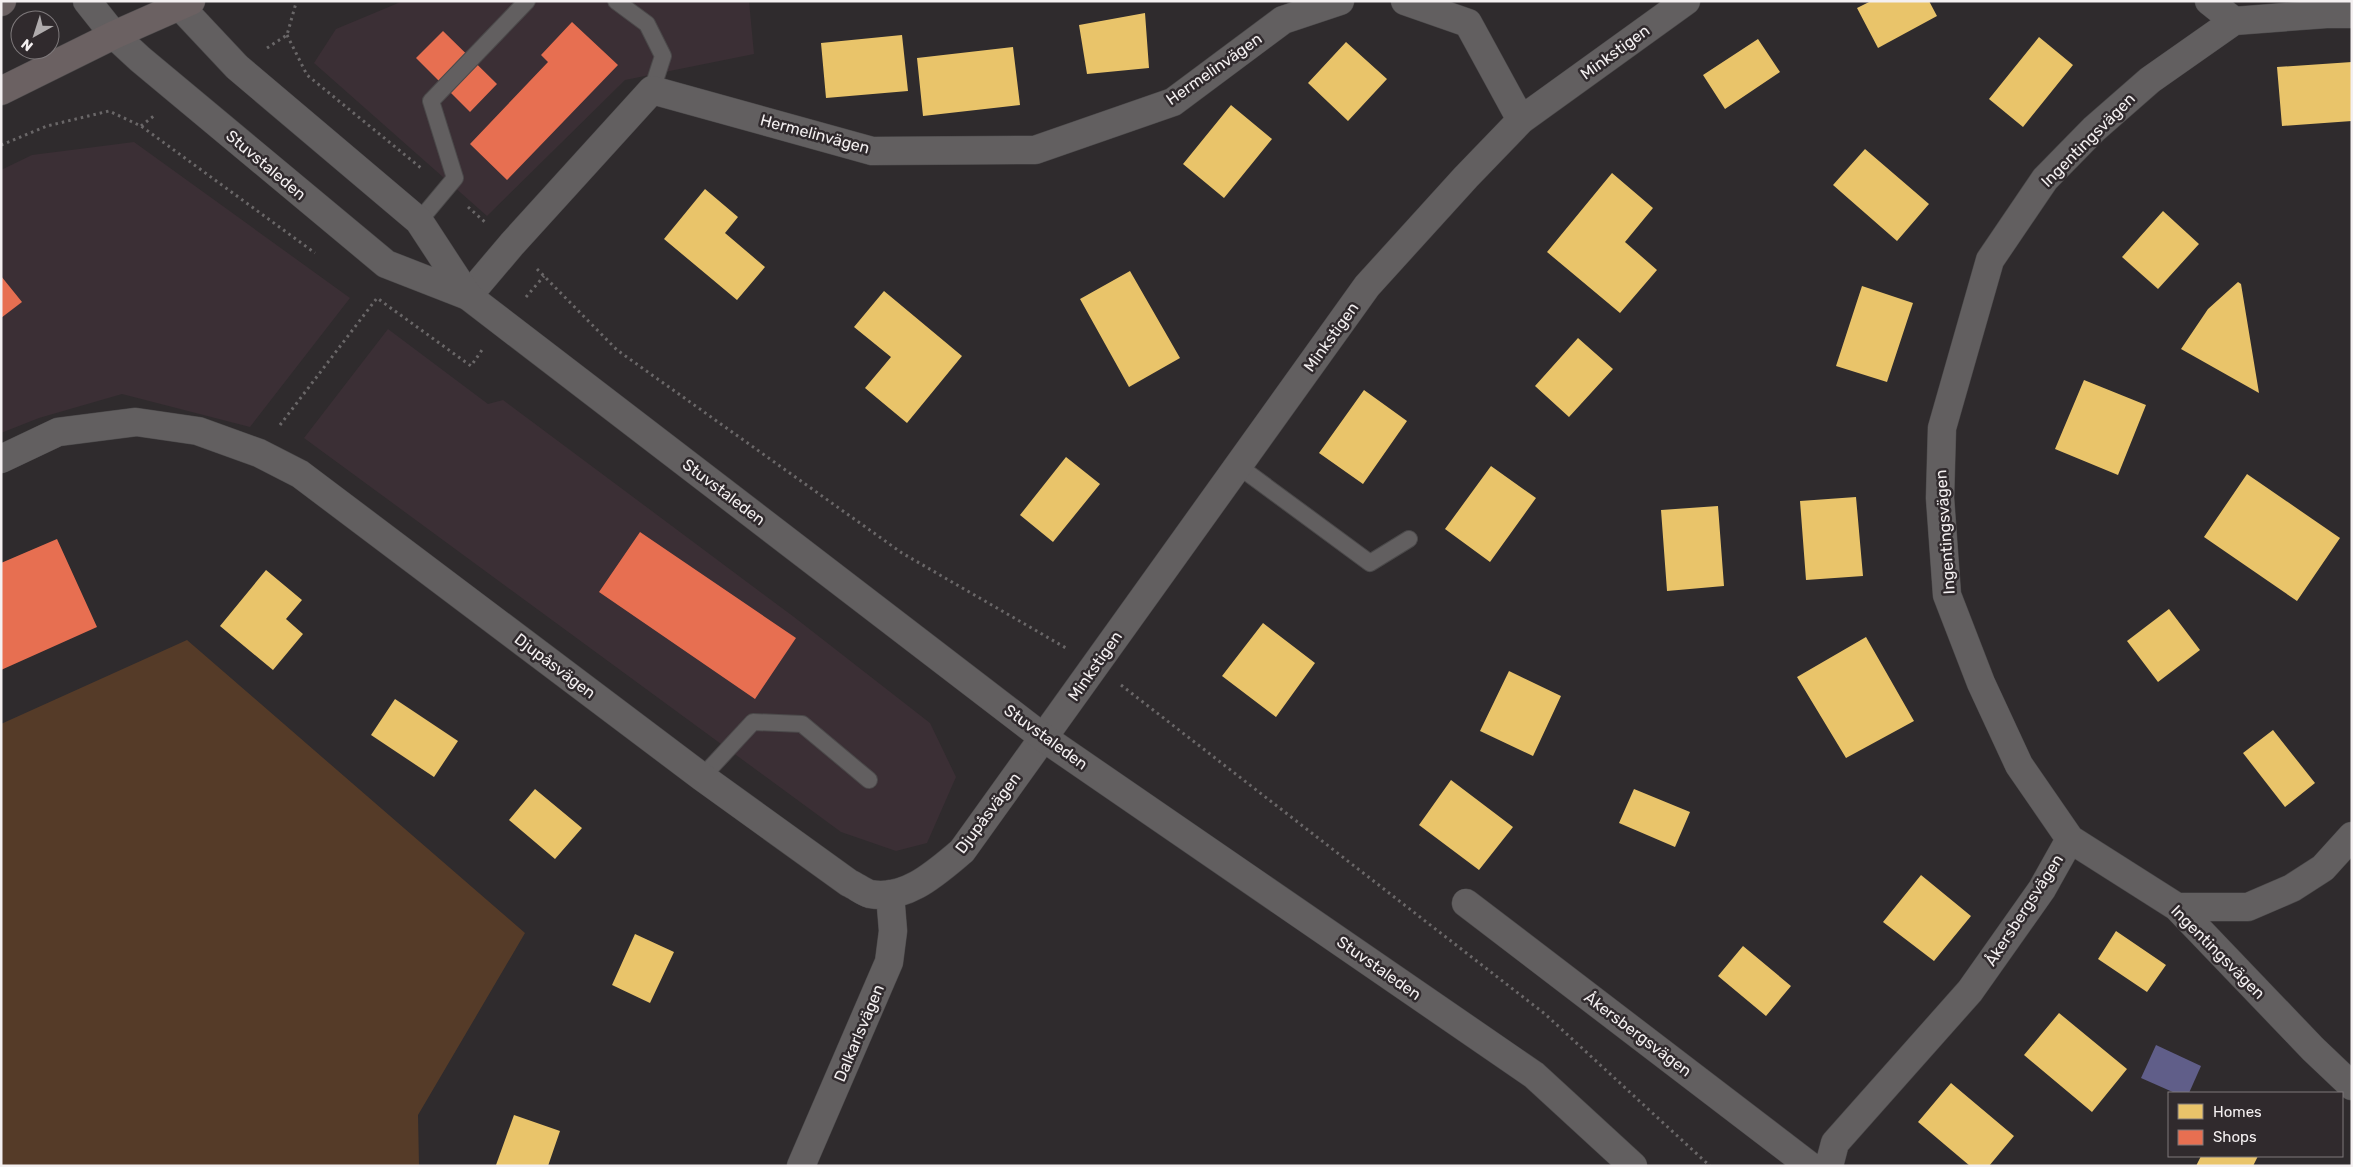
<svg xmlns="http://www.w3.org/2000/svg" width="2353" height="1167" font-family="Rubik,sans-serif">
<rect width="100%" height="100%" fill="#2f2b2d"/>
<path fill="#3b2f35" d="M403 1H749L754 54 625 80 487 216 314 63 336 29Z
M134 142 350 298 250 427 122 394 39 418 1 433V170L32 155Z
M388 329 488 404 503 400 794 617 930 723 956 777 927 843 896 851 841 832 304 438Z"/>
<path fill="#553b28" d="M187 640 525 933 418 1115 419 1166H1V724Z"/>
<path fill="#605e89" d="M2156 1045 2201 1066 2189 1093H2175L2141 1078Z"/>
<path fill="#e9c46a" d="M1871 1H1929L1937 16 1878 48 1857 8Z
M1145 13 1149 68 1087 74 1079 25Z
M902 35 908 91 826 98 821 43Z
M2039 37 2073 65 2023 127 1989 99Z
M1758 39 1780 72 1725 109 1703 75Z
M1346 42 1387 79 1348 121 1308 83Z
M1013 47 1020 105 923 116 917 58Z
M2352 62V121L2282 126 2277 67Z
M1231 105 1272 139 1224 198 1183 164Z
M1865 149 1929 204 1897 241 1833 185Z
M1612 173 1653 208 1625 242 1657 270 1620 313 1547 252Z
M705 189 738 217 725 233 765 267 737 300 664 239Z
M2163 211 2199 244 2158 289 2122 257Z
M1130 271 1180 358 1129 387 1080 299Z
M2238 282 2241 284 2259 393 2181 349 2208 309Z
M1862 286 1913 303 1887 382 1836 366Z
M884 291 962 356 907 423 865 388 891 357 854 327Z
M1578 338 1613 369 1569 417 1535 386Z
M2084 380 2146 405 2118 475 2055 449Z
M1364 390 1407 421 1363 484 1319 453Z
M1066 457 1100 484 1053 542 1020 515Z
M1491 466 1536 498 1490 562 1445 529Z
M2247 474 2340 538 2297 601 2204 537Z
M1856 497 1863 576 1806 580 1800 501Z
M1718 506 1724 586 1667 591 1661 510Z
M266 570 302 600 286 619 303 634 273 670 220 626Z
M2169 609 2200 650 2158 682 2127 641Z
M1263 623 1315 663 1276 717 1222 676Z
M1866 637 1914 721 1846 758 1797 677Z
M1509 671 1561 696 1533 756 1480 731Z
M395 699 458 741 434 777 371 735Z
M2273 730 2315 783 2285 807 2243 753Z
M1451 780 1513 827 1479 870 1419 825Z
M535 789 582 828 555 859 509 820Z
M1634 789 1690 812 1675 847 1619 823Z
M1921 875 1971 916 1934 961 1883 922Z
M2116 931 2166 965 2147 992 2098 959Z
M635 934 674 952 650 1003 612 985Z
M1743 946 1791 986 1766 1016 1718 976Z
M2059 1013 2127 1069 2092 1112 2024 1055Z
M1951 1083 2014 1136 1989 1166H1970L1918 1122Z
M514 1115 560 1131 548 1166 496 1165Z
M2201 1156H2258L2253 1166H2196Z"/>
<path fill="#e76f51" d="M572 22 618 65 507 180 470 144 548 62 541 55Z
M443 31 497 84 470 112 416 58Z
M1 276 22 302 1 318Z
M640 532 796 638 755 699 599 592Z
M57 539 97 627 1 670V563Z"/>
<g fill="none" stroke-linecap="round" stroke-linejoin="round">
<g stroke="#4b494a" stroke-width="18">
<path id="lane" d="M616 1 647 24 663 56 652 90
M419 221 455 178 431 101 527 1
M1237 465 1370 563 1409 539
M702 777 753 722 802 724 869 780"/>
</g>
<g stroke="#4b494a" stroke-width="29">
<path id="street" d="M1405 1 1468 23 1521 120
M2209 1 2234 21 2326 14H2352
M2234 21 2150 80 2094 129 2045 179 1990 260 1942 428 1940 498 1947 595 1981 683 2019 765 2070 839 2177 907 2313 1049 2352 1086
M468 296 512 244 652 90 872 151 1035 150 1173 102 1283 20 1340 1
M1 459 58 432 136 422 198 431 259 453 300 474 702 777 849 883C856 886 863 892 870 894 906 901 937 872 962 851L1367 286 1466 177 1521 120 1686 1
M1466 903 1810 1166
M2177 907H2248L2292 888 2323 868 2352 836
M801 1166 889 962 893 931 890 894
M1829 1166 1835 1143 1970 991 2042 889 2070 839"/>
</g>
<g stroke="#4b494a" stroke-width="29">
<path id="secondary" d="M87 1 114 35 140 59 386 264 468 296 1044 738 1534 1075 1633 1166
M175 1 237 67 419 221 468 296"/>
</g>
<g stroke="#4b494a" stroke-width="29">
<path id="primary" d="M1 2 2 1
M1 91 114 35 191 1"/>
</g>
<path stroke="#6a6768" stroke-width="3" stroke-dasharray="2.5 4" stroke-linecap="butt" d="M287 35 307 75 421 168
M267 48 287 35 296 3
M141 126 155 115
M1 145 47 126 109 111 141 126 315 253
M468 207 486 223
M537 269 617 350 902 553 1066 648
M526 297 544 276
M280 425 377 298 471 366 482 350
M1121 685 1545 1014 1710 1166"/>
<use href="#lane" stroke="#625f60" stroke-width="16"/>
<use href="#street" stroke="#625f60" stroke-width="28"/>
<use href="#secondary" stroke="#625f60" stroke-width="28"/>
<use href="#primary" stroke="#6b6162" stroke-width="28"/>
</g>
<g text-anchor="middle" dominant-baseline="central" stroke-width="5" stroke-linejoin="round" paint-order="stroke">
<g font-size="16" fill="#f4f0f1" stroke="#302a2d">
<text transform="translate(1615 52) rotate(-36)">Minkstigen</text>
<text transform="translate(1214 69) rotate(-35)">Hermelinvägen</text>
<text transform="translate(815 134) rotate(15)">Hermelinvägen</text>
<text transform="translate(2088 140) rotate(-45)">Ingentingsvägen</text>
<text transform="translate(266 165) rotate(40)">Stuvstaleden</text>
<text transform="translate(1331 337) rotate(-54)">Minkstigen</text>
<text transform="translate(724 492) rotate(37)">Stuvstaleden</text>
<text transform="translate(1945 532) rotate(-94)">Ingentingsvägen</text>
<text transform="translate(555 666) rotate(37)">Djupåsvägen</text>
<text transform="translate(1095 666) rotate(-55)">Minkstigen</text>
<text transform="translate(1046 737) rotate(36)">Stuvstaleden</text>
<text transform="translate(988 813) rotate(-53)">Djupåsvägen</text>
<text transform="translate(2024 910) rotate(-57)">Åkersbergsvägen</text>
<text transform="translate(2218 952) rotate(45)">Ingentingsvägen</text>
<text transform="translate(1379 968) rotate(35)">Stuvstaleden</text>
<text transform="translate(859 1033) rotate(-67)">Dalkarlsvägen</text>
<text transform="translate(1638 1034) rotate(37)">Åkersbergsvägen</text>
</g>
</g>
<rect width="2353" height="1167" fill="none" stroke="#f4f0f1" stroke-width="5"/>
<rect x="2168" y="1092" width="175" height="65" fill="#302a2d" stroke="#7e797b"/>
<rect x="2178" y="1104" width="25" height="15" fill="#e9c46a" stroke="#7e797b"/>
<text x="2213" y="1117" font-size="15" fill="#f4f0f1">Homes</text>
<rect x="2178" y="1130" width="25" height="15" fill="#e76f51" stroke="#7e797b"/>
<text x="2213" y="1142" font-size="15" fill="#f4f0f1">Shops</text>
<g transform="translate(35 35) rotate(219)"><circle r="24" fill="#302a2d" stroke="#7e797b"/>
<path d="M0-4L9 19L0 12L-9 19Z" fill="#afabac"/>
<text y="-8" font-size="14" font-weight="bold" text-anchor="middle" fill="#f4f0f1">N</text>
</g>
</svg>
